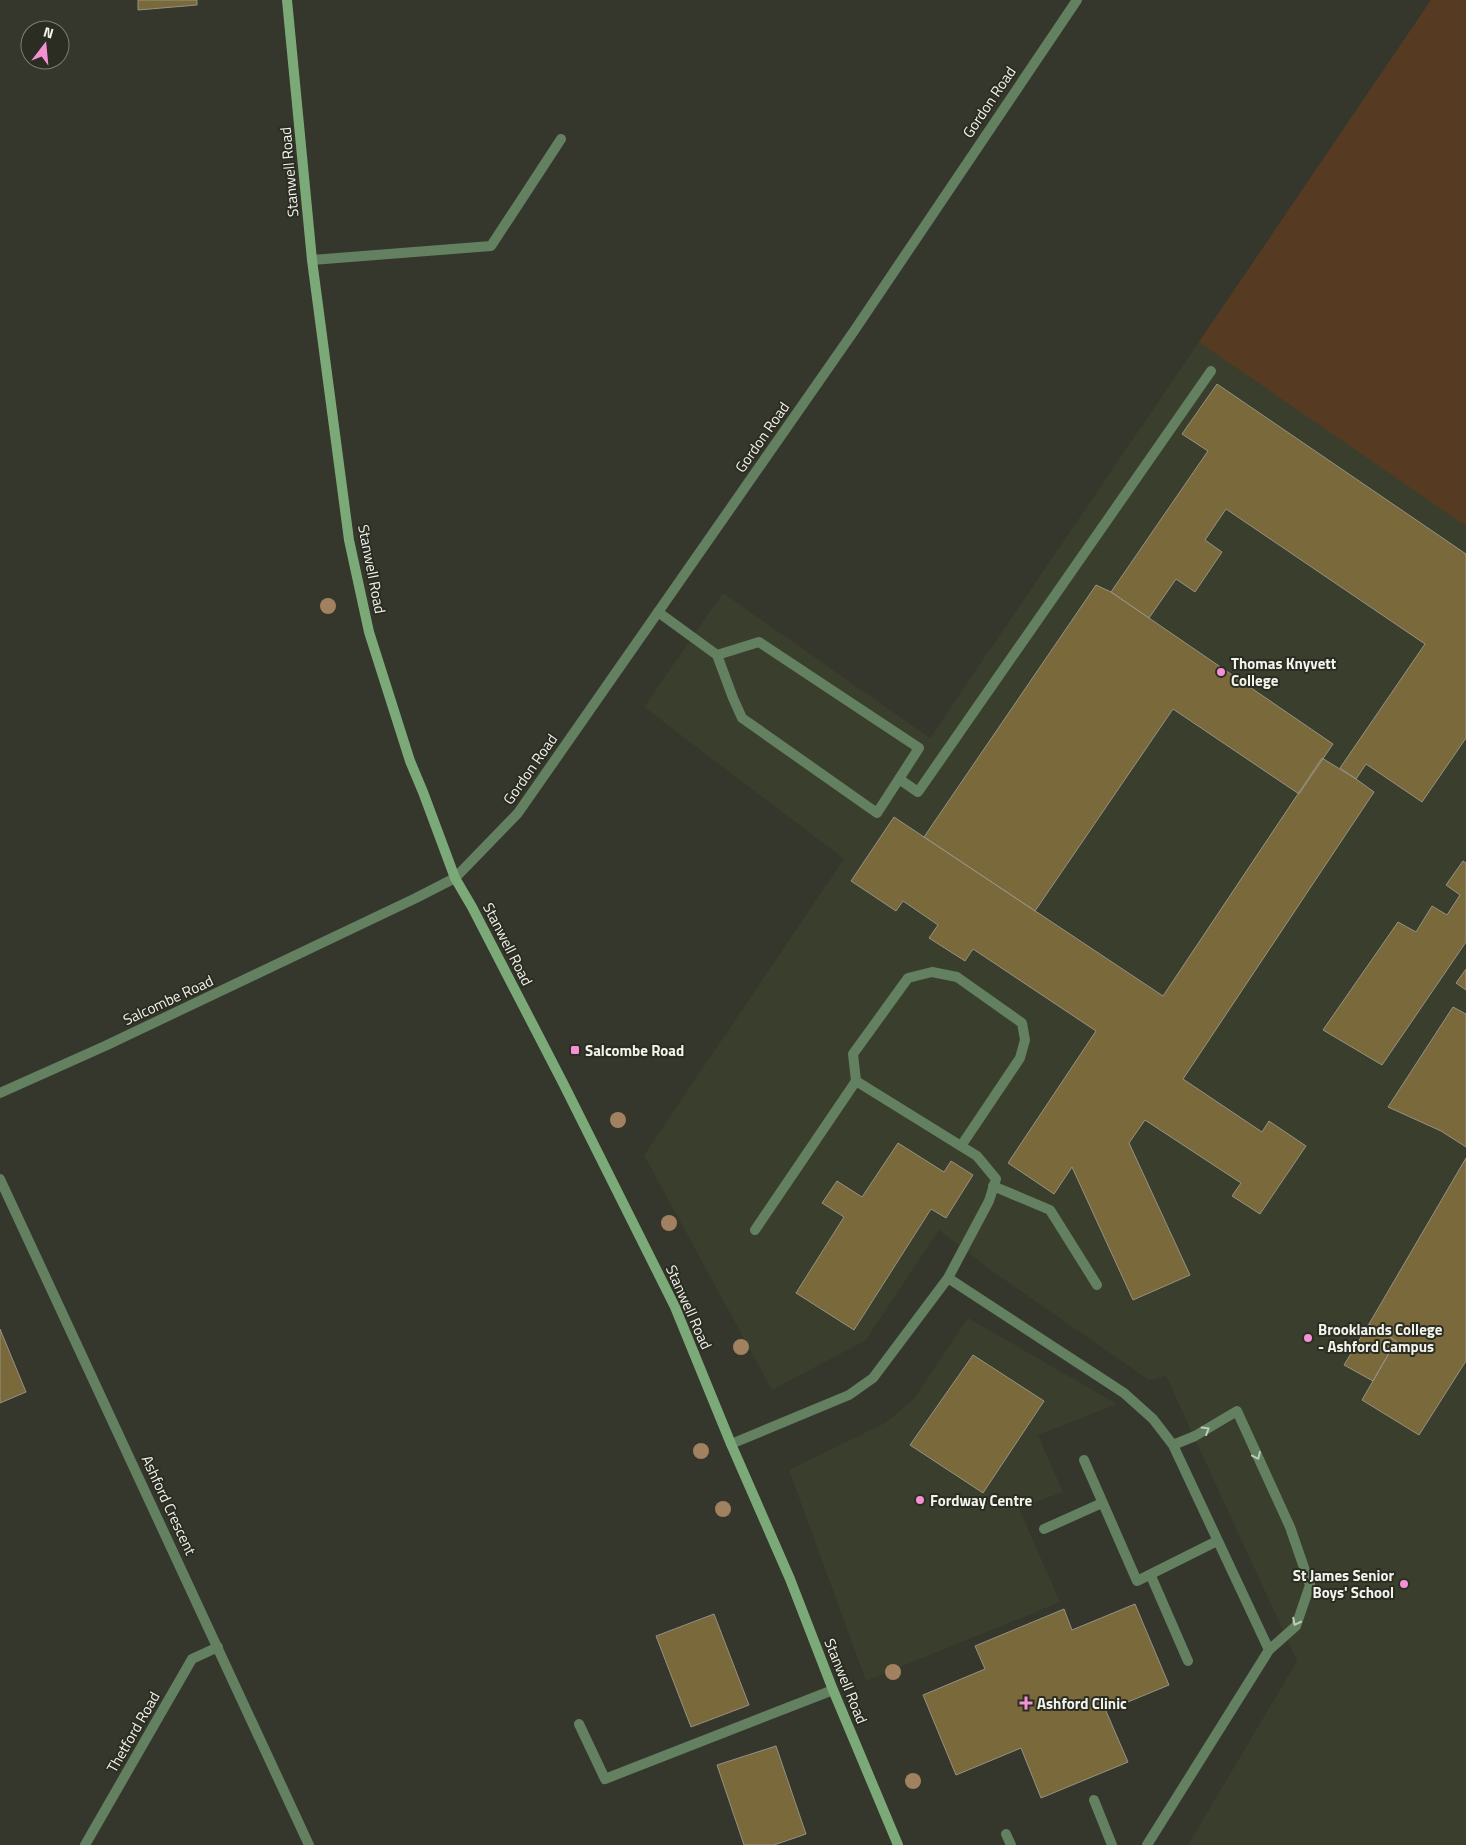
<svg xmlns="http://www.w3.org/2000/svg" width="1466" height="1845" font-family="'Titillium Web',sans-serif">
<rect width="100%" height="100%" fill="#35372c"/>
<path fill="#3a3e2c" d="M1431 0H1466V1845H1188L1297 1661 1166 1376 1149 1380 992 1271 939 1230 866 1340 772 1390 644 1155 844 859 644 707 723 593 930 738Z
M968 1318 1117 1404 1038 1435 1063 1492 1019 1508 1060 1602 866 1681 789 1470 885 1423 912 1401Z"/>
<path fill="#563b22" d="M1431 0H1466V526L1199 342Z"/>
<path fill="#7a693b" stroke="#969184" d="M138 0H197V5L138 10Z
M1217 384 1466 554V738L1422 802 1366 764 1356 779 1340 768 1425 644 1226 509 1205 540 1222 552 1195 592 1176 579 1149 618 1111 592 1208 451 1182 434Z
M1096 585 1111 592 1333 744 1299 794 1173 709 1035 911 924 837Z
M1322 758 1356 779 1374 792 1183 1079 1262 1132 1269 1121 1306 1146 1260 1214 1232 1196 1241 1183 1145 1120 1129 1143 1190 1275 1133 1300 1072 1167 1054 1194 1008 1163 1096 1031 973 949 965 961 929 938 938 925 903 901 896 911 851 881 894 817 1163 996Z
M1463 861 1466 863V942L1382 1065 1323 1030 1398 922 1416 932 1432 906 1447 915 1460 895 1446 885Z
M1466 969V990L1456 983Z
M1453 1007 1466 1014V1147L1441 1131 1388 1107Z
M898 1143 944 1172 951 1161 973 1175 946 1218 931 1209 854 1330 796 1293 844 1217 822 1203 837 1181 862 1197Z
M1466 1158V1361L1419 1435 1362 1400 1396 1341 1369 1324Z
M1369 1324 1396 1341 1373 1381 1344 1365Z
M0 1329 26 1392 0 1403Z
M973 1355 1044 1401 983 1493 910 1445Z
M1135 1604 1169 1685 1106 1711 1128 1762 1041 1798 1021 1748 956 1775 923 1695 985 1669 975 1646 1064 1609 1072 1630Z
M714 1614 749 1705 691 1727 656 1636Z
M776 1746 806 1834 774 1845H744L717 1765Z"/>
<g fill="none" stroke-linecap="round" stroke-linejoin="round">
<path stroke="#638061" stroke-width="10" d="M312 260 491 246 561 139
M658 612 717 655 733 698 742 718 877 813 919 748 759 642 717 655
M899 779 918 792 1211 371
M856 1081 853 1054 908 978 932 972 957 977 1022 1023 1025 1040 1020 1058 961 1146
M993 1186 1050 1210 1097 1285
M948 1278 1124 1393 1153 1419 1173 1445 1269 1650 1147 1845
M731 1444 849 1395 873 1378 948 1278 989 1201 996 1179 977 1156 856 1081 755 1230
M1173 1445 1195 1436 1237 1411 1290 1527 1310 1585 1296 1626 1269 1650
M1084 1460 1137 1581 1217 1541
M1044 1529 1102 1503
M1151 1576 1188 1661
M579 1724 605 1779 833 1690
M1094 1800 1112 1845
M1006 1834 1011 1845"/>
<path stroke="#638061" stroke-width="10" d="M0 1093 105 1046 416 898 455 878 518 813 854 331 1077 0
M0 1179 309 1845
M85 1845 192 1659 218 1647"/>
<path stroke="#7baa78" stroke-width="10" d="M287 0 312 260 349 540 369 632 410 761 423 792 455 878 472 907 563 1083 675 1307 731 1444 790 1579 833 1690 898 1845"/>
</g>
<g fill="#a1815f">
<circle cx="328" cy="606" r="8"/>
<circle cx="618" cy="1120" r="8"/>
<circle cx="669" cy="1223" r="8"/>
<circle cx="741" cy="1347" r="8"/>
<circle cx="701" cy="1451" r="8"/>
<circle cx="723" cy="1509" r="8"/>
<circle cx="893" cy="1672" r="8"/>
<circle cx="913" cy="1781" r="8"/>
</g>
<defs><path id="oneway-chevron" d="M-2-3.5L2.5 0L-2 3.5" fill="none" stroke-width="1.6" stroke-linecap="round" stroke-linejoin="round" transform="scale(1.25)"/></defs>
<g stroke="#c0cbbb">
<use href="#oneway-chevron" transform="translate(1206 1430) rotate(-31)"/>
<use href="#oneway-chevron" transform="translate(1257 1456) rotate(65)"/>
<use href="#oneway-chevron" transform="translate(1296 1622) rotate(117)"/>
</g>
<g fill="#f491d4" stroke="#2b2d22" stroke-width="2">
<circle cx="1221" cy="672" r="5"/>
<rect x="570" y="1045" width="10" height="10" rx="2.5"/>
<circle cx="1308" cy="1338" r="5"/>
<circle cx="920" cy="1500" r="5"/>
<circle cx="1404" cy="1584" r="5"/>
<path d="M1023.5 1695.5h5v5h5v5h-5v5h-5v-5h-5v-5h5z"/>
</g>
<g text-anchor="middle" dominant-baseline="central" stroke-width="4" stroke-linejoin="round" paint-order="stroke">
<g font-size="15" fill="#f2f4ec" stroke="#2b2d22">
<text transform="translate(989 102) rotate(-56)">Gordon Road</text>
<text transform="translate(289 172) rotate(-95)">Stanwell Road</text>
<text transform="translate(762 437) rotate(-55)">Gordon Road</text>
<text transform="translate(372 569) rotate(79)">Stanwell Road</text>
<text transform="translate(530 769) rotate(-55)">Gordon Road</text>
<text transform="translate(508 944) rotate(63)">Stanwell Road</text>
<text transform="translate(168 1000) rotate(-25)">Salcombe Road</text>
<text transform="translate(689 1307) rotate(66)">Stanwell Road</text>
<text transform="translate(169 1505) rotate(65)">Ashford Crescent</text>
<text transform="translate(846 1681) rotate(68)">Stanwell Road</text>
<text transform="translate(133 1732) rotate(-60)">Thetford Road</text>
</g>
<g font-size="15" font-weight="bold" fill="#f2f4ec" stroke="#2b2d22" text-anchor="start">
<text x="1231" y="663">Thomas Knyvett<tspan x="1231" dy="17">College</tspan></text>
<text x="585" y="1050">Salcombe Road</text>
<text x="1318" y="1329">Brooklands College<tspan x="1318" dy="17">- Ashford Campus</tspan></text>
<text x="930" y="1500">Fordway Centre</text>
<text x="1394" y="1575" text-anchor="end">St James Senior<tspan x="1394" dy="17">Boys' School</tspan></text>
<text x="1037" y="1703">Ashford Clinic</text>
</g>
</g>
<g transform="translate(45 45) rotate(16)"><circle r="24" fill="#2b2d22" stroke="#7b7d73"/>
<path d="M0-4L9 19L0 12L-9 19Z" fill="#f491d4"/>
<text y="-8" font-size="14" font-weight="bold" text-anchor="middle" fill="#f2f4ec">N</text>
</g>
</svg>
